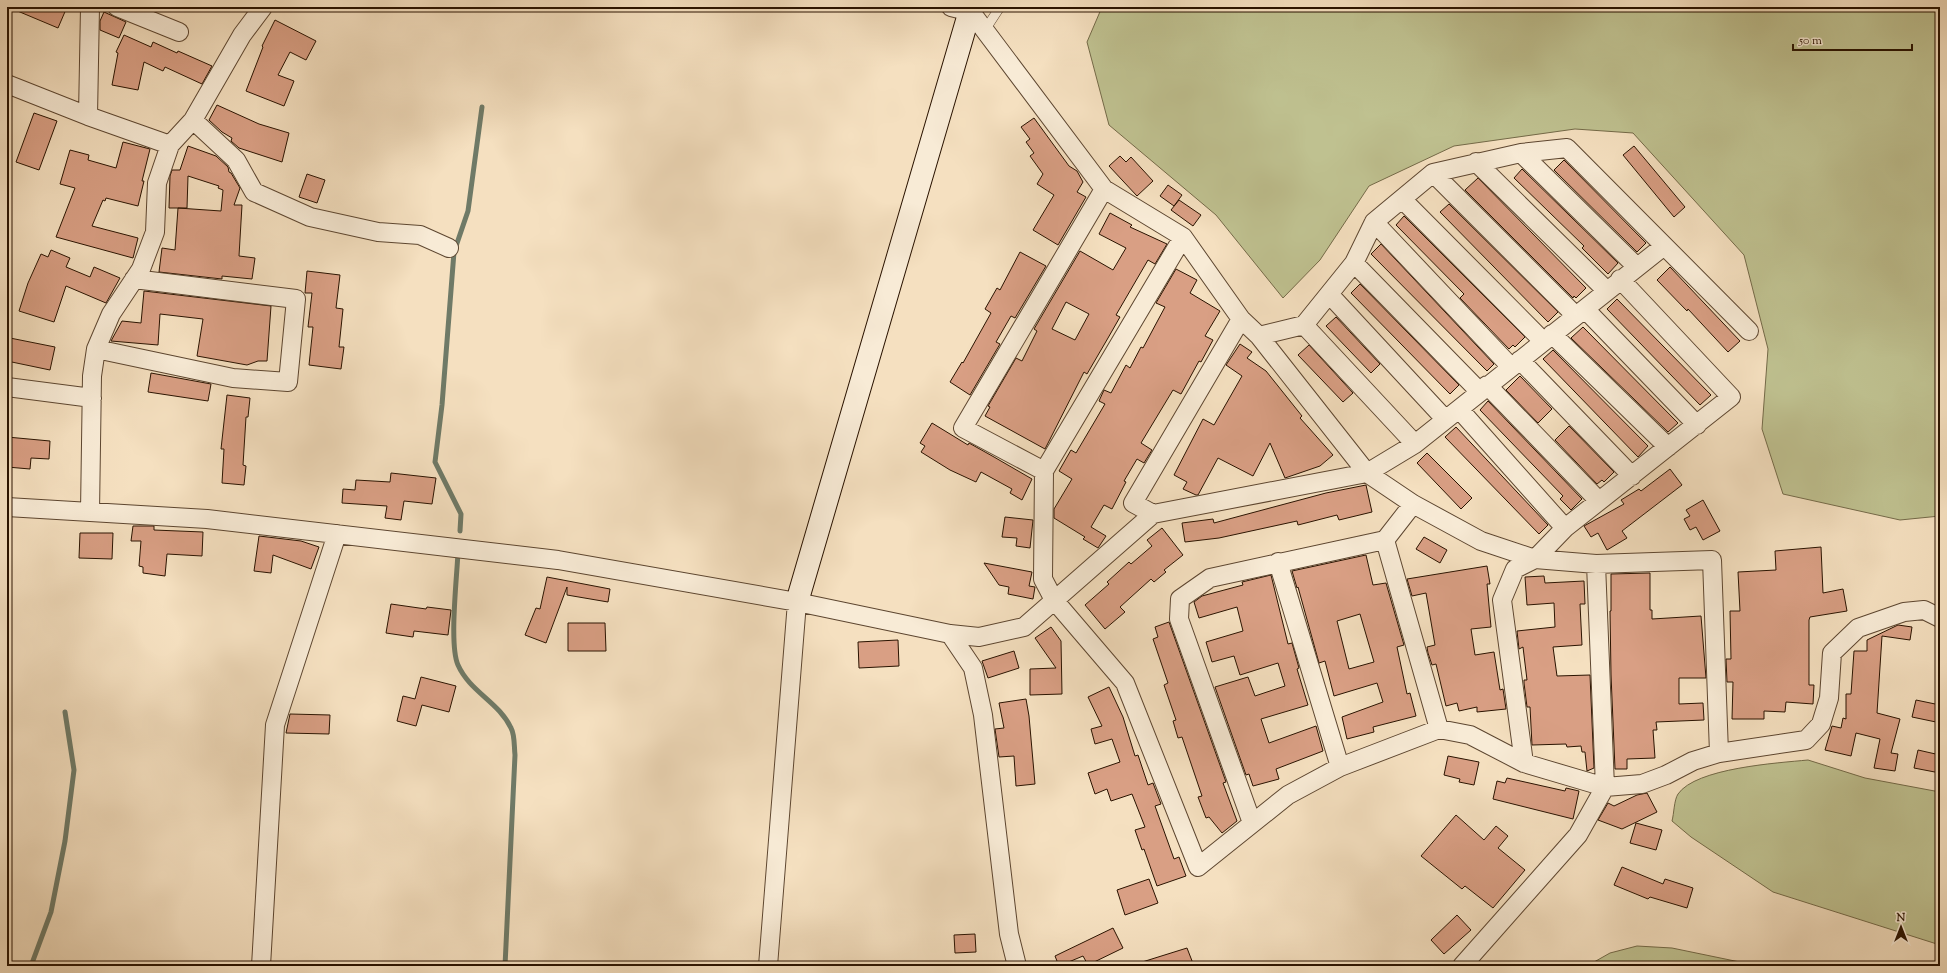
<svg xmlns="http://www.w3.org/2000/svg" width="1947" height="973" font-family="'Sorts Mill Goudy',serif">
<rect width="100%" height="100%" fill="#f5e0c0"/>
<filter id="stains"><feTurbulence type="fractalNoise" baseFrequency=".005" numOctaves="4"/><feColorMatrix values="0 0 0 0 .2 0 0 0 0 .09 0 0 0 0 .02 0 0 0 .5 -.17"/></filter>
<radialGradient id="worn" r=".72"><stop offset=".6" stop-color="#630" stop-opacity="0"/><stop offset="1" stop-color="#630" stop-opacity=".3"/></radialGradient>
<path fill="#bfc190" stroke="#746a48" d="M1102 7H1940V516L1900 520 1783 494 1762 429 1768 349 1744 255 1633 133 1575 129 1454 146 1369 186 1320 260 1283 298 1216 215 1109 125 1087 42Z
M1808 760 1865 778 1940 792V945L1773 892 1691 837 1672 821C1674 814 1674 800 1678 794 1696 768 1777 763 1808 760Z
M1637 946 1672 948 1759 966H1587L1610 953Z"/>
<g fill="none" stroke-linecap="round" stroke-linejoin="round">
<path stroke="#6f7a67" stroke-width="5" d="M460 531 461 514 435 462 442 405 454 252 468 211 482 107
M458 552C457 577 449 645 458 665 470 692 499 702 511 728 515 735 514 747 515 755L505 966
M31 966 51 912 65 841 74 770 65 712"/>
</g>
<path fill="#d99f84" stroke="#2a1300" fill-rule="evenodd" d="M8 7H67L58 28Z
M104 12 126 22 119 38 100 30V21Z
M275 20 316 41 306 60 290 52 278 75 294 81 284 106 246 91 263 47 262 46Z
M124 35 151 47 153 42 177 53 178 51 212 66 202 84 165 67 163 71 144 62 138 90 112 85 118 53 116 52Z
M217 105 259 124 289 133 282 162 239 148 231 141 232 138 222 132 209 120Z
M34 113 57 121 39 170 16 162Z
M1034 118 1069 166 1077 171 1083 182 1077 192 1086 197 1058 245 1033 230 1054 195 1037 184 1043 174 1030 156 1034 153 1026 142 1030 139 1021 127Z
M123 142 150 149 142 181H144L138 206 106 198 105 201 103 200 92 226 138 238 133 258 56 237 75 188 60 184 70 150 89 155 88 160 116 168Z
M188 146 216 156 228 167 229 172 231 173 240 188 234 205H242L239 256 255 258 252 279 222 276V279L159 272 162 248 175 250 178 208 221 211 223 190 218 188 219 186 188 176 187 208H169L170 176 172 170H180Z
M1634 146 1685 207 1674 217 1623 155Z
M1120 156 1126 162 1131 157 1153 181 1137 196 1109 166Z
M1564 160 1646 243 1637 252 1554 170Z
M1522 169 1618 263 1608 274 1582 248 1584 246 1514 178Z
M307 174 325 180 317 203 299 197Z
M1478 178 1586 288 1576 298 1574 296 1573 298 1465 190Z
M1168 185 1182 195 1174 206 1160 196Z
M1179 200 1201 215 1193 226 1171 210Z
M1449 204 1558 312 1548 322 1440 212Z
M1110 213 1132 225 1130 227 1167 244 1155 264 1148 260 1116 315 1120 317 1108 338 1087 374 1084 372 1045 449 985 416 990 407 988 406 1016 358 1022 361 1037 331 1034 329 1080 251 1113 270 1126 248 1099 234ZM1066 302 1089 314 1075 340 1052 329Z
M1404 216 1525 337 1515 347 1513 345 1509 349 1460 298 1464 294 1396 225Z
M1381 244 1494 364 1487 371 1371 254Z
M51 250 70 258 66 267 90 277 94 267 120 278 106 303 66 286 54 322 19 311 28 283 41 254 48 257Z
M1020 252 1046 266 1015 318 1011 316 996 342 1000 344 970 395 950 382 962 362 963 363 991 313 985 309 997 288 1000 290Z
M1670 267 1740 341 1728 352 1688 309 1687 311 1657 280Z
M1176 269 1197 280 1190 293 1220 311 1205 336 1213 340 1201 362 1199 361 1181 394 1173 390 1141 443 1152 450 1144 463 1137 459 1124 481 1126 482 1112 509 1104 505 1091 527 1106 536 1098 548 1083 539 1085 537 1054 518V509L1072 479 1059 471 1071 450 1076 453 1105 404 1099 401 1104 390 1111 393 1126 365 1130 368 1141 347 1143 348 1165 307 1156 303Z
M307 271 340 275 336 308 343 309 339 347H344L341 369 309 365 313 327H308L312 293H305Z
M1360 284 1459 385 1450 394 1351 293Z
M144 291 271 306 267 361H258L247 365 197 356 203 319 160 314 158 345 111 341 122 321 141 323Z
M1617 299 1711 395 1700 405 1607 309Z
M1336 317 1380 364 1371 373 1326 326Z
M1583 327 1678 423 1668 432 1571 338Z
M10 338 55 347 50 370 7 361Z
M1240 344 1252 352 1247 358 1266 371 1302 416 1300 418 1333 455 1320 466 1285 478 1270 443 1253 476 1218 458 1198 495H1196L1183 489 1187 482 1174 475 1203 419 1214 425 1242 376 1226 365Z
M1309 345 1353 393 1343 402 1298 355Z
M1553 350 1648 446 1638 457 1543 359Z
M151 373 211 384 208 401 148 392Z
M1520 376 1552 409 1538 423 1506 390Z
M227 395 250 398 248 417H246L243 465 246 466 244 485 222 483 224 449H221Z
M1488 401 1582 499 1571 510 1560 499 1563 496 1480 410Z
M932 423 968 445 969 443 994 457 1032 479 1022 500 1010 493 1012 489 981 472 976 482 950 470 921 452 925 446 920 443Z
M1569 426 1614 472 1604 482 1602 480 1597 484 1555 440Z
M1456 427 1548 525 1539 534 1445 437Z
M7 437 50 441 49 459 31 458 30 469 7 467Z
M1427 453 1472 498 1461 509 1417 463Z
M1670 469 1682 485 1622 531 1627 538 1607 550 1598 533 1591 537 1584 526 1624 504 1621 500 1639 489 1641 491Z
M391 473 436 478 432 504 404 501 401 520 385 518 387 506 342 503 343 489 355 490 356 480 390 482Z
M1366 485 1372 512 1339 520 1337 515 1298 525 1297 521 1219 538 1185 542 1182 523 1213 519 1214 523 1326 493Z
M1703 500 1720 531 1703 540 1696 527 1690 530 1684 519 1690 516 1686 510Z
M1005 517 1033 520 1030 548 1016 546 1017 538 1002 537Z
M133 526H154V530L203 532 202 556 167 554 165 576 143 573V567L139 566 141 541H131Z
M1162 528 1183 555 1164 570 1166 572 1154 582 1151 579 1120 607 1125 612 1105 629 1085 605 1109 584 1107 582 1129 562 1131 564 1152 546 1147 540Z
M80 533H113L112 559 79 558Z
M259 536 301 541 319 547 311 569 273 555 271 573 254 571Z
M1424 537 1447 550 1440 563 1416 549Z
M1821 547 1823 593 1843 589 1847 611 1810 617 1809 620V685H1814L1813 704 1786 702 1785 712 1764 711V719H1732L1733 682H1727L1726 659H1731L1730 611H1740L1738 572 1776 570 1775 551Z
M1366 555 1373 585 1386 583 1404 645 1397 647 1407 694 1410 693 1416 716 1373 727 1374 732 1347 739 1342 717 1383 702 1377 683 1334 696 1325 661 1319 663 1298 587 1297 588 1292 571ZM1360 614 1374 662 1349 669 1337 621Z
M984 563 1032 572 1029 586 1035 587 1033 599 1008 594 1009 587 999 585Z
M1487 566 1490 584H1487L1491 627 1471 629 1475 655 1494 652 1500 690 1503 689 1506 709 1477 712V707L1459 711 1457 703 1446 706 1436 664 1432 665 1428 653 1427 647 1435 645 1426 593 1412 596 1407 579Z
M1650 573V610H1652V619L1701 616 1706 678H1679V704L1703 703 1704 720 1656 722 1657 730H1653L1655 758 1627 759V769H1615L1611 675 1610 611H1611V574Z
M1271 575 1288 644 1292 643 1299 668 1297 669 1308 705 1261 719 1269 743 1316 726 1323 751 1276 769 1279 779 1253 786 1249 774 1246 775 1215 687 1248 677 1255 696 1285 686 1278 663 1240 675 1234 656 1212 662 1206 642 1243 631 1237 607 1199 618 1194 602 1202 596 1243 585 1242 582Z
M1544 576 1545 583 1584 581 1585 604H1580L1582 645 1553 647 1557 676 1590 675 1594 768 1587 771 1585 752H1582L1581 746 1567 747 1566 744 1532 745 1530 707H1527L1524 683V680H1527L1523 647 1519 649 1517 631 1555 627 1554 603 1527 605 1525 577Z
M547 577 610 589 608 602 567 595V587L546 643 525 635 536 608 540 609Z
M391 604 426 609 427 607 451 610 448 635 414 631 413 637 386 633Z
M1169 622 1226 782 1223 783 1237 821 1222 833 1209 817 1206 818 1198 797 1202 796 1182 737 1178 738 1173 721 1176 720 1164 685 1168 683 1153 639 1158 637 1155 627Z
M568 623H605L606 651H568Z
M1898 625 1912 627 1910 640 1882 636 1877 713 1900 719 1891 753 1898 754 1895 771 1874 768 1880 739 1856 733 1851 756 1825 750 1832 726 1841 728 1843 718 1846 719V694H1851L1854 651H1867V640Z
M1051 627 1061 641 1062 694 1030 695V669L1056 668 1035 638Z
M898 640 899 666 859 668 858 642Z
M1014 651 1019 668 988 678 982 661Z
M421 677 456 686 449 712 422 705 416 726 397 721 403 696 415 699Z
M1109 687 1123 717 1135 756 1138 755 1148 785 1153 783 1161 804 1155 806 1174 859 1179 857 1186 876 1157 886 1144 849 1142 850 1135 830 1145 827 1132 794 1111 801 1107 789 1095 794 1088 773 1120 762 1112 739 1095 744 1091 729 1102 726 1088 697Z
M1026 699 1029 716 1035 784 1016 786 1014 756 999 757 995 729 1004 728 999 703Z
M1916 700 1940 705 1936 722 1912 717Z
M290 714 330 715 329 734 286 733Z
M1918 750 1940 755V773L1914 768Z
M1448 756 1479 762 1474 785 1459 782 1460 779 1444 775Z
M1507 778 1565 791 1566 788 1579 791 1573 819 1493 799 1497 781 1505 783Z
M1647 793 1657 812 1622 829 1598 820 1608 803 1614 806 1637 795Z
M1456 815 1484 840 1496 826 1508 836 1498 848 1525 870 1493 908 1465 886 1462 889 1421 856Z
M1636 823 1662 830 1656 850 1630 843Z
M1622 867 1663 884 1665 879 1693 888 1687 908 1650 897 1648 899 1614 885Z
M1149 879 1158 903 1125 915 1117 890Z
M1457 915 1471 930 1444 954 1431 940Z
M1113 928 1123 948 1088 965 1083 956 1059 966 1055 956Z
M975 934 976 952 955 953 954 935Z
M1187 948 1194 966H1139V963Z"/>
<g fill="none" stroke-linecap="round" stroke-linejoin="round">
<g stroke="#5d4630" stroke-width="10">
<path id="lane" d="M985 30 1000 7"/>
</g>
<g stroke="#5d4630" stroke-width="20">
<path id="street" d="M90 7 88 116 170 145
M117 7 179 32
M951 7 971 12 1104 189 1183 237 1241 319 1259 336 1367 473 1413 504 1481 541 1535 559 1596 564 1712 560 1719 753
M7 84 88 116
M193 120 236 160 254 192 310 217 378 232 420 235 449 248
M1521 153 1637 267
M1476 162 1607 291
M1433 173 1576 316
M1104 189 963 428 1044 471 1183 237
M1402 199 1543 341
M1374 222 1511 367
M1354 263 1480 392
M1330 295 1445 419
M1585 309 1697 425
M1304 325 1415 444
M1552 334 1668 447
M1259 336 1304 325 1354 263 1374 222 1433 173 1521 153 1567 148 1749 331
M96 349 233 378 288 382 296 299 134 279
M1520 360 1632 476
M1487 385 1599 501
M7 387 92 398
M1459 409 1565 528
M1044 471 1043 579 1054 600 1125 683 1198 867 1288 795 1340 767 1439 729 1470 735 1524 763 1605 787 1642 784 1666 775 1693 761 1719 753 1806 740 1821 724 1829 698 1832 653 1858 628 1904 612 1924 610 1940 618
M7 507 207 519 558 560 797 602 950 634 979 637 1024 627 1153 514 1367 473 1415 444 1664 246
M90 512 92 376 96 349 111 314 141 269 155 232 157 183 170 145 193 120 242 35 263 7
M1153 514 1133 503 1241 319
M1385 540 1439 729
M1278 562 1340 767
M950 634 973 668 983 715 1009 934 1017 966
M1524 763 1502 600 1515 569 1535 559 1565 528 1731 397 1620 279
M1252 823 1179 619 1180 599 1210 578 1385 540 1413 504
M261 966 275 725 337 534
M768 966 797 602
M1462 966 1578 835 1605 787 1596 564"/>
</g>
<g stroke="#2a1300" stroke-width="24">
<path id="secondary" d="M797 602 971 7"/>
</g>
<use href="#lane" stroke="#f8ebd6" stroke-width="9"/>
<use href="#street" stroke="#f8ebd6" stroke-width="18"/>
<use href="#secondary" stroke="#f8ebd6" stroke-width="22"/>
</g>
<rect width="1947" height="973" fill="none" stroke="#f5e0c0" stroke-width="24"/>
<rect x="8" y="8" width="1931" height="957" fill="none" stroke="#2a1300" stroke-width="2"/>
<rect x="12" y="12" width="1923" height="949" fill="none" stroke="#2a1300"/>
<g transform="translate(1901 927)" stroke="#f8ebd6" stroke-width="3" paint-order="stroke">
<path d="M0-3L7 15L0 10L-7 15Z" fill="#2a1300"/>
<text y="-6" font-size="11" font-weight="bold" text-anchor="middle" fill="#2a1300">N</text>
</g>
<path d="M1793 44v6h119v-6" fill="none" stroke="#2a1300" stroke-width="2"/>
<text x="1799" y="44" font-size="12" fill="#2a1300" stroke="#f8ebd6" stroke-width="3" paint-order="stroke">50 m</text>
<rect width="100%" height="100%" filter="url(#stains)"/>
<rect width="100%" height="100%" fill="url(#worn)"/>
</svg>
